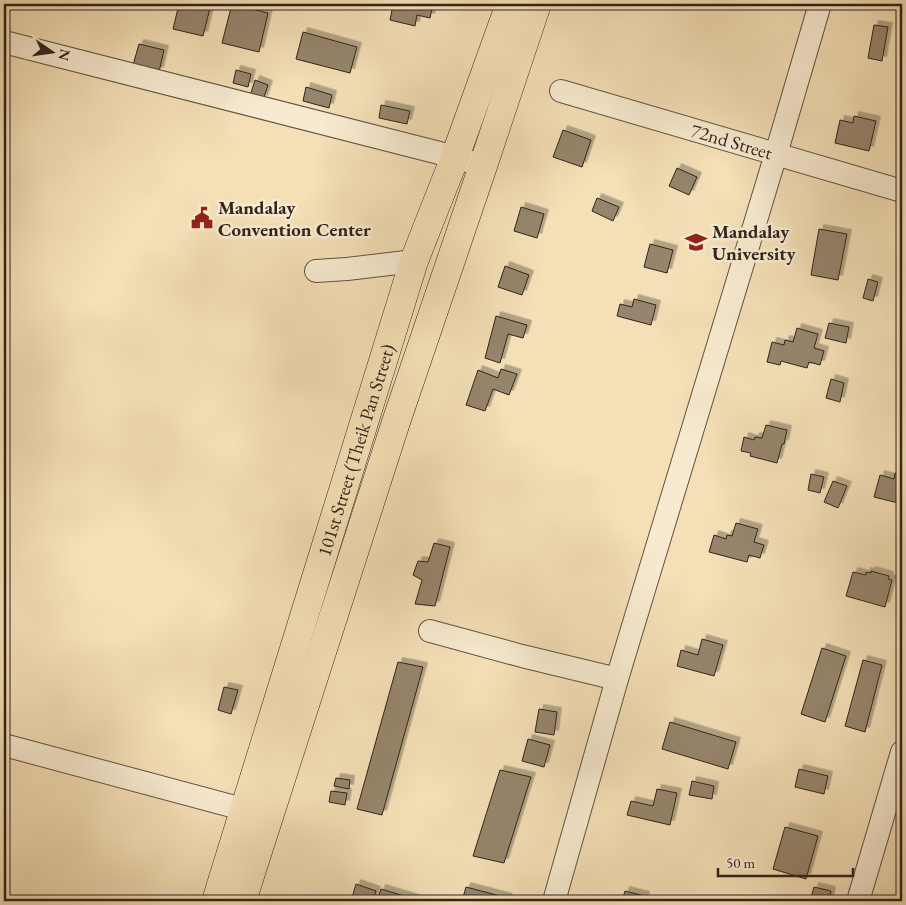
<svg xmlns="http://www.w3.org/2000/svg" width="906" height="905" font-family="'EB Garamond',serif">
<defs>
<filter id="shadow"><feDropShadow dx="4.5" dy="-4.5" stdDeviation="0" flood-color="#0004"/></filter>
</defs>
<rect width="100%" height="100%" fill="#f4dfb6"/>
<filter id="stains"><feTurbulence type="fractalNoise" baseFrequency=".004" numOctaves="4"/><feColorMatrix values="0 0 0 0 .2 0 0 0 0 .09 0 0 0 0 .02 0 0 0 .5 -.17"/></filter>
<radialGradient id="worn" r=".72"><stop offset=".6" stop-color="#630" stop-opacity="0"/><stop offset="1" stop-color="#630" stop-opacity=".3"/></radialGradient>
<path fill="#96856c" stroke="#30231c" filter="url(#shadow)" d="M179 4H211L203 36 173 29Z
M232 4 268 13 259 52 222 43Z
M386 4H433L430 18 417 15 415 26 390 20 393 5Z
M874 25 888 27 882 61 868 58Z
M303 32 357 47 350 73 296 59Z
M139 44 164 50 159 72 133 65Z
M236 70 251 74 248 87 233 83Z
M255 80 268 85 263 100 250 96Z
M306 87 332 95 329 108 303 101Z
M381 105 410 111 407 124 379 118Z
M854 116 876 121 869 151 835 143 840 120 853 123Z
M563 130 591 140 582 167 553 157Z
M677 168 697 177 689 195 669 186Z
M597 198 619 207 613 221 592 211Z
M521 207 544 214 537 238 514 231Z
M819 229 847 234 838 280 811 275Z
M650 244 673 250 667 273 644 267Z
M505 266 529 275 522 295 498 287Z
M868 279 878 282 873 301 863 298Z
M634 299 656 305 651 325 617 316 620 304 632 307Z
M496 316 527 325 523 338 508 334 500 363 485 358Z
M829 323 849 327 846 343 825 338Z
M797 328 818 334 814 348 824 351 820 365 809 362 807 368 781 361 780 365 767 362 772 342 784 345 785 340 793 342Z
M501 369 517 374 509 395 493 389 485 411 466 405 478 370 498 378Z
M831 379 844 383 840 402 826 398Z
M766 425 787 430 784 444H782L777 463 750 456 751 453 741 451 744 437 754 440 755 437 762 438Z
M895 473 902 475V504L874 497 880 475 894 479Z
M811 474 824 477 820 493 808 490Z
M833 481 847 486 838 508 824 502Z
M736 523 758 529 754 542 764 545 760 558 749 555 747 562 709 552 714 535 726 539 727 535 732 536Z
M434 543 450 547 435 606 415 604 422 580 413 575 418 561 428 562Z
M871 571 889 576 888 579 892 580 885 607 846 596 853 572 866 575V572L871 573Z
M702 639 723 645 714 676 677 666 681 650 698 655Z
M822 648 846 656 825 722 801 714Z
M863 660 882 665 865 732 845 726Z
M398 662 423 667 382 815 357 809Z
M224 687 238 690 231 714 218 710Z
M539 709 557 712 554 735 535 732Z
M670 722 736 742 728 769 662 749Z
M528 739 550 745 544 767 522 761Z
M799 769 828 776 824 794 795 787Z
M500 770 531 777 504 863 473 856Z
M336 778 350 780 349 789 334 786Z
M692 781 714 786 712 799 689 795Z
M657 789 677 793 670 825 627 815 631 801 653 806Z
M331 791 347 793 345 805 329 802Z
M785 827 818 836 806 879 773 869Z
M356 884 376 891 373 901H351Z
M466 887 508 898 507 901H462Z
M814 887 831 891 829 901H810Z
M381 889 421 901H377Z
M625 891 645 896 644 901H622Z"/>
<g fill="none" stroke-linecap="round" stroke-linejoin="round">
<g stroke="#615242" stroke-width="24">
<g id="minor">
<path d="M4 42 455 157 483 166"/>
<path id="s1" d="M561 91 902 191"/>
<path d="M316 271 347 269 414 261"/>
<path d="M430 631 522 656 617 679"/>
<path d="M4 745 261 814"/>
<path d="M554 901 617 679 776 154 820 4"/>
<path d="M858 901 902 752"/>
</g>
</g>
<g stroke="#30231c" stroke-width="29">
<g id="major">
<path id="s2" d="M216 901 414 261 455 157 510 4"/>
<path d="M242 901 266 826 396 422 483 166 537 4"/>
</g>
</g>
<use href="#minor" stroke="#f8ead0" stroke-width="22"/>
<use href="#major" stroke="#f4dfb6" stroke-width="28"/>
</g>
<defs>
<g id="civic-bare" transform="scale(1.725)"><path d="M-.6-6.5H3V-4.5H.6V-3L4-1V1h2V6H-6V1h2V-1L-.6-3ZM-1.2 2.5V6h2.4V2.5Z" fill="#8f2418" stroke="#f8ead0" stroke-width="2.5" paint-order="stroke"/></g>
<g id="university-bare" transform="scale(1.725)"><path d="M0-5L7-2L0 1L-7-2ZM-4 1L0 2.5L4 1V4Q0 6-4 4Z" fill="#8f2418" stroke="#f8ead0" stroke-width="2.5" paint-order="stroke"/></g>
</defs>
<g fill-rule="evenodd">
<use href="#civic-bare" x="202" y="218"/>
<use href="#university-bare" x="696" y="242"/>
</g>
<g text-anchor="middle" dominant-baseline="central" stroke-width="5" stroke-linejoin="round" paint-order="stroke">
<g font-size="19" fill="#30231c" stroke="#f8ead0">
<text stroke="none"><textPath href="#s1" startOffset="178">72nd Street</textPath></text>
<text stroke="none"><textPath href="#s2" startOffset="472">101st Street (Theik Pan Street)</textPath></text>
</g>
<g font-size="19" font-weight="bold" fill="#30231c" stroke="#f8ead0" text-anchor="start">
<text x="218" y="207">Mandalay<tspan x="218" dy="22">Convention Center</tspan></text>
<text x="712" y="231">Mandalay<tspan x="712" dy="22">University</tspan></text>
</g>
</g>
<rect width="906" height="905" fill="none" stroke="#f4dfb6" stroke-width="20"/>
<rect x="5" y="5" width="896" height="895" fill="none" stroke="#30231c" stroke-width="2.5"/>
<rect x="10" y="10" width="886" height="885" fill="none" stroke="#30231c"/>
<g transform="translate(52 52) rotate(103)" stroke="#f8ead0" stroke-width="4" paint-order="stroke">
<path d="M0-4L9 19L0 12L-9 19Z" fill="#30231c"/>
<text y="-8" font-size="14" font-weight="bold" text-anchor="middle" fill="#30231c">N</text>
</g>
<path d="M718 868v8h135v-8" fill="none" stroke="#30231c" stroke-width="2.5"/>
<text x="726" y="868" font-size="15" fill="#30231c" stroke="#f8ead0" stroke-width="4" paint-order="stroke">50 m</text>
<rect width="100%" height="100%" filter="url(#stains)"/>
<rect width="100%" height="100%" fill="url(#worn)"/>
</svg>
